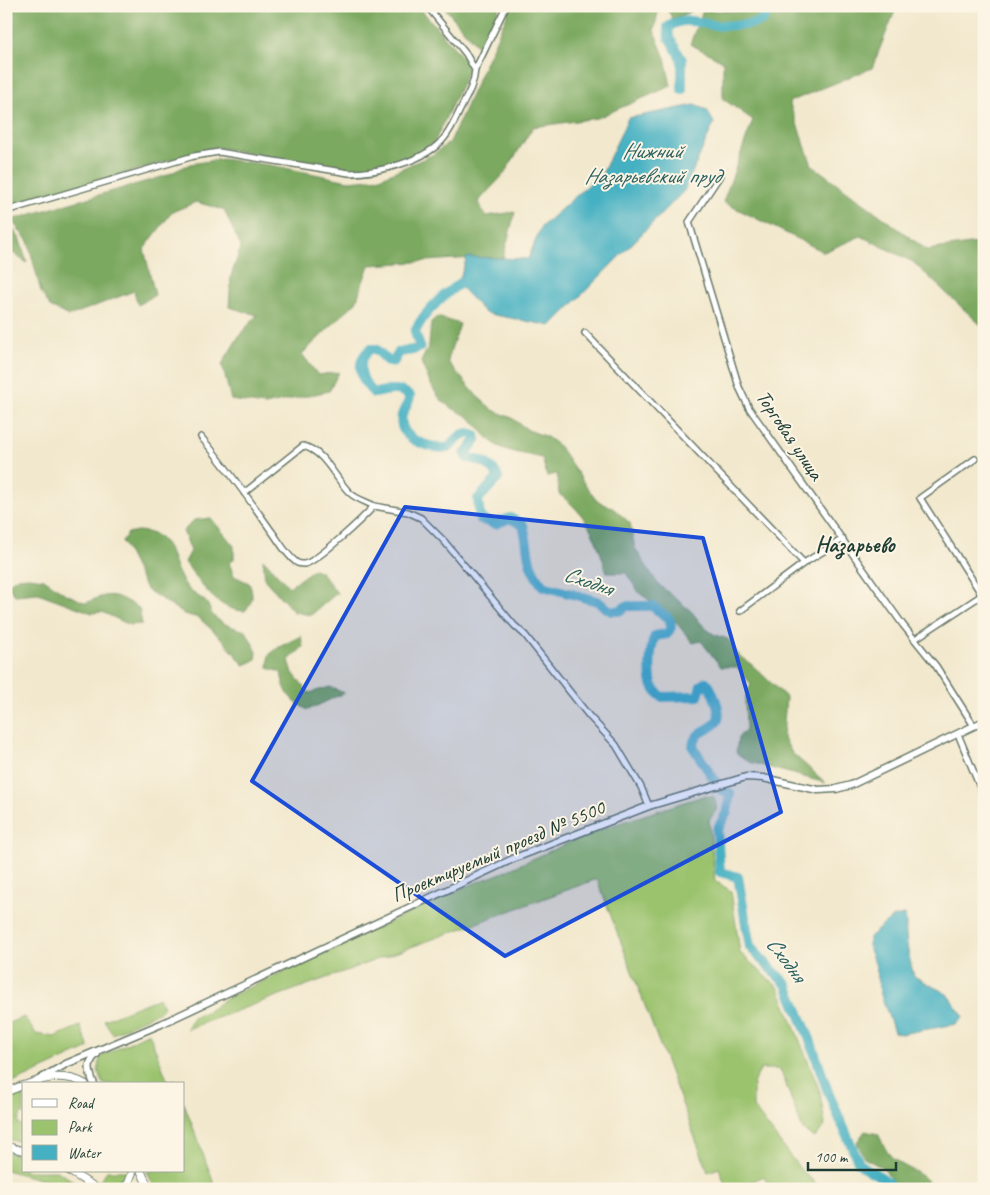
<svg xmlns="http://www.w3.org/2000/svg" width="990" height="1195" font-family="Caveat,sans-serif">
<rect width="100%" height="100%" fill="#fcf5e5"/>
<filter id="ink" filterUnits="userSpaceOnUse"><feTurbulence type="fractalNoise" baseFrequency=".02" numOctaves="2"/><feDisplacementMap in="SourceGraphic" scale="10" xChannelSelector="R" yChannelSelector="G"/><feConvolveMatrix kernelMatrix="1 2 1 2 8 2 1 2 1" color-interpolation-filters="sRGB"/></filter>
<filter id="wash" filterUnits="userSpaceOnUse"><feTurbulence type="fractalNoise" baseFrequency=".0096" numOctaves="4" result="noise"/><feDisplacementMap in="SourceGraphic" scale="20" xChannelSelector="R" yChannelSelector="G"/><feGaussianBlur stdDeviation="1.12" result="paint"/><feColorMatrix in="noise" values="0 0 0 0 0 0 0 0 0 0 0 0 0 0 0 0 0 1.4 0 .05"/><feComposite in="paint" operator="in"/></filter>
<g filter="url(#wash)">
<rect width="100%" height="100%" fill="#f2e8cd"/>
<path fill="#9bc36e" stroke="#5d8051" d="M703 796 714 797 717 809 709 820 715 881 731 891 740 953 779 988 820 1092 825 1125 815 1138 803 1130 780 1069H761L753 1083V1107L800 1169 822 1189H770L764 1176 737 1189H727L719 1168 708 1172 597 879 187 1029 193 1017 210 1010 225 999 467 886 499 874 595 831Z
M159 998 164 1006 162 1010 113 1034 104 1020Z
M24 1017 36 1034 54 1037 80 1026 89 1048 6 1086V1024Z
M149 1033 168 1082 176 1080 177 1084H103L98 1070 100 1057Z
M24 1091V1114H21L18 1123 23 1126 24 1131 19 1141 6 1140V1100Z
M184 1103 216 1189H155L147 1171H184Z
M6 1152 24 1157V1171H57L86 1189H67L61 1185 6 1170Z
M107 1171H129L127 1177C118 1184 109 1187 98 1183Z"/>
<path fill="#7ca961" stroke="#4e734a" d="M6 6H418L470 66 434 143 404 160 357 173 215 147 6 209Z
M443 6H500L480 49Z
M511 6H655L658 12 654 31 665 58 671 86 597 118 533 127 504 174 478 202 486 216 515 212 503 258C458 257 414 263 369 265L356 302 302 354 318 375 339 372 329 391 265 405 231 400 222 364 239 336 257 315 229 307 231 276 241 247 224 210 196 202 172 212 144 249 155 295 138 305 134 291 69 316 50 307 41 292 28 241 11 220 165 176 190 164 222 159 270 165 349 181 380 178 432 155 450 142Z
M665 6H703L673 19Z
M767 6H877L895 11 872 68 789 102 812 165 927 250 984 242V328L913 262 861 236 824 252 723 202 753 120 723 99V61L690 44 703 10 753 12Z
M13 229 19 237 27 263 6 248V230Z
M437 317 460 324C456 338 450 348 448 362L477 396 493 410 512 418 528 430 547 437 559 446 596 500 614 509 630 523 635 548 658 584 691 611 705 628 715 635 728 639 739 656 751 664 786 697 783 737 792 753 826 783 749 762 736 753 738 738 746 729 745 699 751 684 737 667H721L701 641 693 643 668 613 639 593 626 573H607C596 538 589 516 559 494L557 474 547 476 542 458C527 454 511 453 498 446 486 439 482 430 473 421 465 413 455 411 447 405 434 396 427 376 421 362L429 345 431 322Z
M211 518 234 546V559L229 563 234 576 249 583C254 595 253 602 245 611 217 611 200 583 185 562L191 551 183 531 194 520Z
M137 531C176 532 168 564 187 587 191 593 199 596 205 601 209 604 209 610 212 614 220 624 235 628 246 631L257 652 256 660 244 665 223 640 199 618 184 614 146 589 122 541 128 533Z
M263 559 289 587 314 569 321 572 337 593 311 615 294 612 265 580Z
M29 577 44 579 64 593 86 603C113 590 115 595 139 608L142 624 130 625 102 612 92 613 38 593 15 595 7 585 16 578Z
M301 636 303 647 289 660 293 673 309 693 330 687 344 693 308 710C290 701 284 692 281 672L268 668 269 655 279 647Z
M865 1131 878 1134C882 1141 885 1150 890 1155 905 1171 922 1169 934 1189H897L885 1169 864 1158 857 1142Z"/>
<path fill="#44b0c2" stroke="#32767b" d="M695 105 707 110 714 123 684 191 551 326 485 313 458 284 467 257 528 259 541 227 603 172 628 118Z
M904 915C908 923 905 927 906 935 907 949 910 962 914 976L947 994 964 1017 956 1024 901 1034 894 1032 880 992 876 966 869 950V937L893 917Z"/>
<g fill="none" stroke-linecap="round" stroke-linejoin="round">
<path stroke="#44b0c2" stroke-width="10" d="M682 90V60L669 37 668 27C684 16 696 22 713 25 723 26 756 26 763 20 766 16 768 11 771 6
M470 277C450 289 424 310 415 332L420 347 413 350 399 352 394 361 389 362 376 349H370C354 363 361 381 374 393 388 391 397 386 410 396 409 404 404 408 402 415 397 440 429 448 448 448 457 440 461 429 475 435L476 440 465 454 467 458C480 459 494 465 498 478L478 499 480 519 495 524 510 518 523 525C530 551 525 564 543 586L597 601 611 611H619L627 606H652L669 619 671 627 667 634 655 636C650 646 648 679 654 688 655 692 659 694 662 697L698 696 701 686 706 682C711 687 713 693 715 699 730 736 695 722 693 747L721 790 730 793 727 812 717 830 720 872 738 877 750 947 787 985 809 1037 828 1092 859 1163C869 1173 885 1175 892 1189"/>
</g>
</g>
<g filter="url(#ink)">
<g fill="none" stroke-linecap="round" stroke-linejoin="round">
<g stroke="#69796a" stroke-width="8">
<path id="minor" d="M427 6 466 54 475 70
M721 174 689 222 739 387 749 408 903 625 936 666 974 726
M6 211 194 156 219 152 349 173C378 173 427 161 445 137 452 128 457 116 462 106 468 94 474 84 475 70L506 6
M585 333 804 563
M201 437C226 466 248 498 270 529 278 539 286 555 296 562 298 564 301 564 304 564 316 563 364 517 374 506L408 512 421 518 444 541 514 625 525 635 589 716 616 745 641 787 649 806
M244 493 303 446C325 451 335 479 350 493 356 499 367 502 374 506
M740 611 804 563 843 539
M915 639 982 595 920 498 975 459
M958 734 984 797"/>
</g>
<g stroke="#69796a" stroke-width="9">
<path id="tertiary" d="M40 1079 66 1064 161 1024 515 858 649 806 746 777 763 778 818 790 836 789 851 785 984 721
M94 1084C89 1072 86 1063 97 1054"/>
</g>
<g stroke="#69796a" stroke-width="9">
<path id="secondary" d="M28 1084C48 1077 66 1073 85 1084
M6 1092 24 1085
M6 1146 24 1151
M69 1171 98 1189
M141 1171 149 1189
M121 1189 128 1184 133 1171"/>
</g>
<use href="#minor" stroke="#fff" stroke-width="5"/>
<use href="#tertiary" stroke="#fff" stroke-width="6"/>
<use href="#secondary" stroke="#fff" stroke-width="7"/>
</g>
</g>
<path fill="#1d4ed8" fill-opacity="0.2" stroke="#1d4ed8" stroke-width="4" stroke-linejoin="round" d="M405 507 703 538 781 812 505 956 252 781Z"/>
<g text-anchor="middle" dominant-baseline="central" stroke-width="4" stroke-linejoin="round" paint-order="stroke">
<g font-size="21" fill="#1f3d34" stroke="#fcf5e5">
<text transform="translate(790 435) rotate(56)">Торговая улица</text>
<text transform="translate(498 851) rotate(-23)">Проектируемый проезд № 5500</text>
</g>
<g font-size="22" font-style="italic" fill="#2a605f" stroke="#fcf5e5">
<text x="652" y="151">Нижний<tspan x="652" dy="25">Назарьевский пруд</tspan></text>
<text transform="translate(588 581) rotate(19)">Сходня</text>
<text transform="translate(786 959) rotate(53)">Сходня</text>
</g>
<g font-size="22" font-weight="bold" fill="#1f3d34" stroke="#fcf5e5">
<text x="855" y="545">Назарьево</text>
</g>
</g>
<rect width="990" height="1195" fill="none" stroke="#fcf5e5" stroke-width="25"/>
<rect x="22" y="1082" width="162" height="90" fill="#fcf5e5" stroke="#a4ab9e"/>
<rect x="32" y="1099" width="25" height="8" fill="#ffffff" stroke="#a4ab9e"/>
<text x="68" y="1108" font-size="15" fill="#1f3d34">Road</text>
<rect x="32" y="1120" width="25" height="15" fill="#9bc36e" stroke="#a4ab9e"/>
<text x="68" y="1132" font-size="15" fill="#1f3d34">Park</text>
<rect x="32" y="1145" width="25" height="15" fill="#44b0c2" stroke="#a4ab9e"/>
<text x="68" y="1158" font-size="15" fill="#1f3d34">Water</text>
<path d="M808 1162v8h88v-8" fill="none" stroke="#1f3d34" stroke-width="2.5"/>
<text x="815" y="1162" font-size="15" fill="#1f3d34" stroke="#fcf5e5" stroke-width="4" paint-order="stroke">100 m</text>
</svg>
